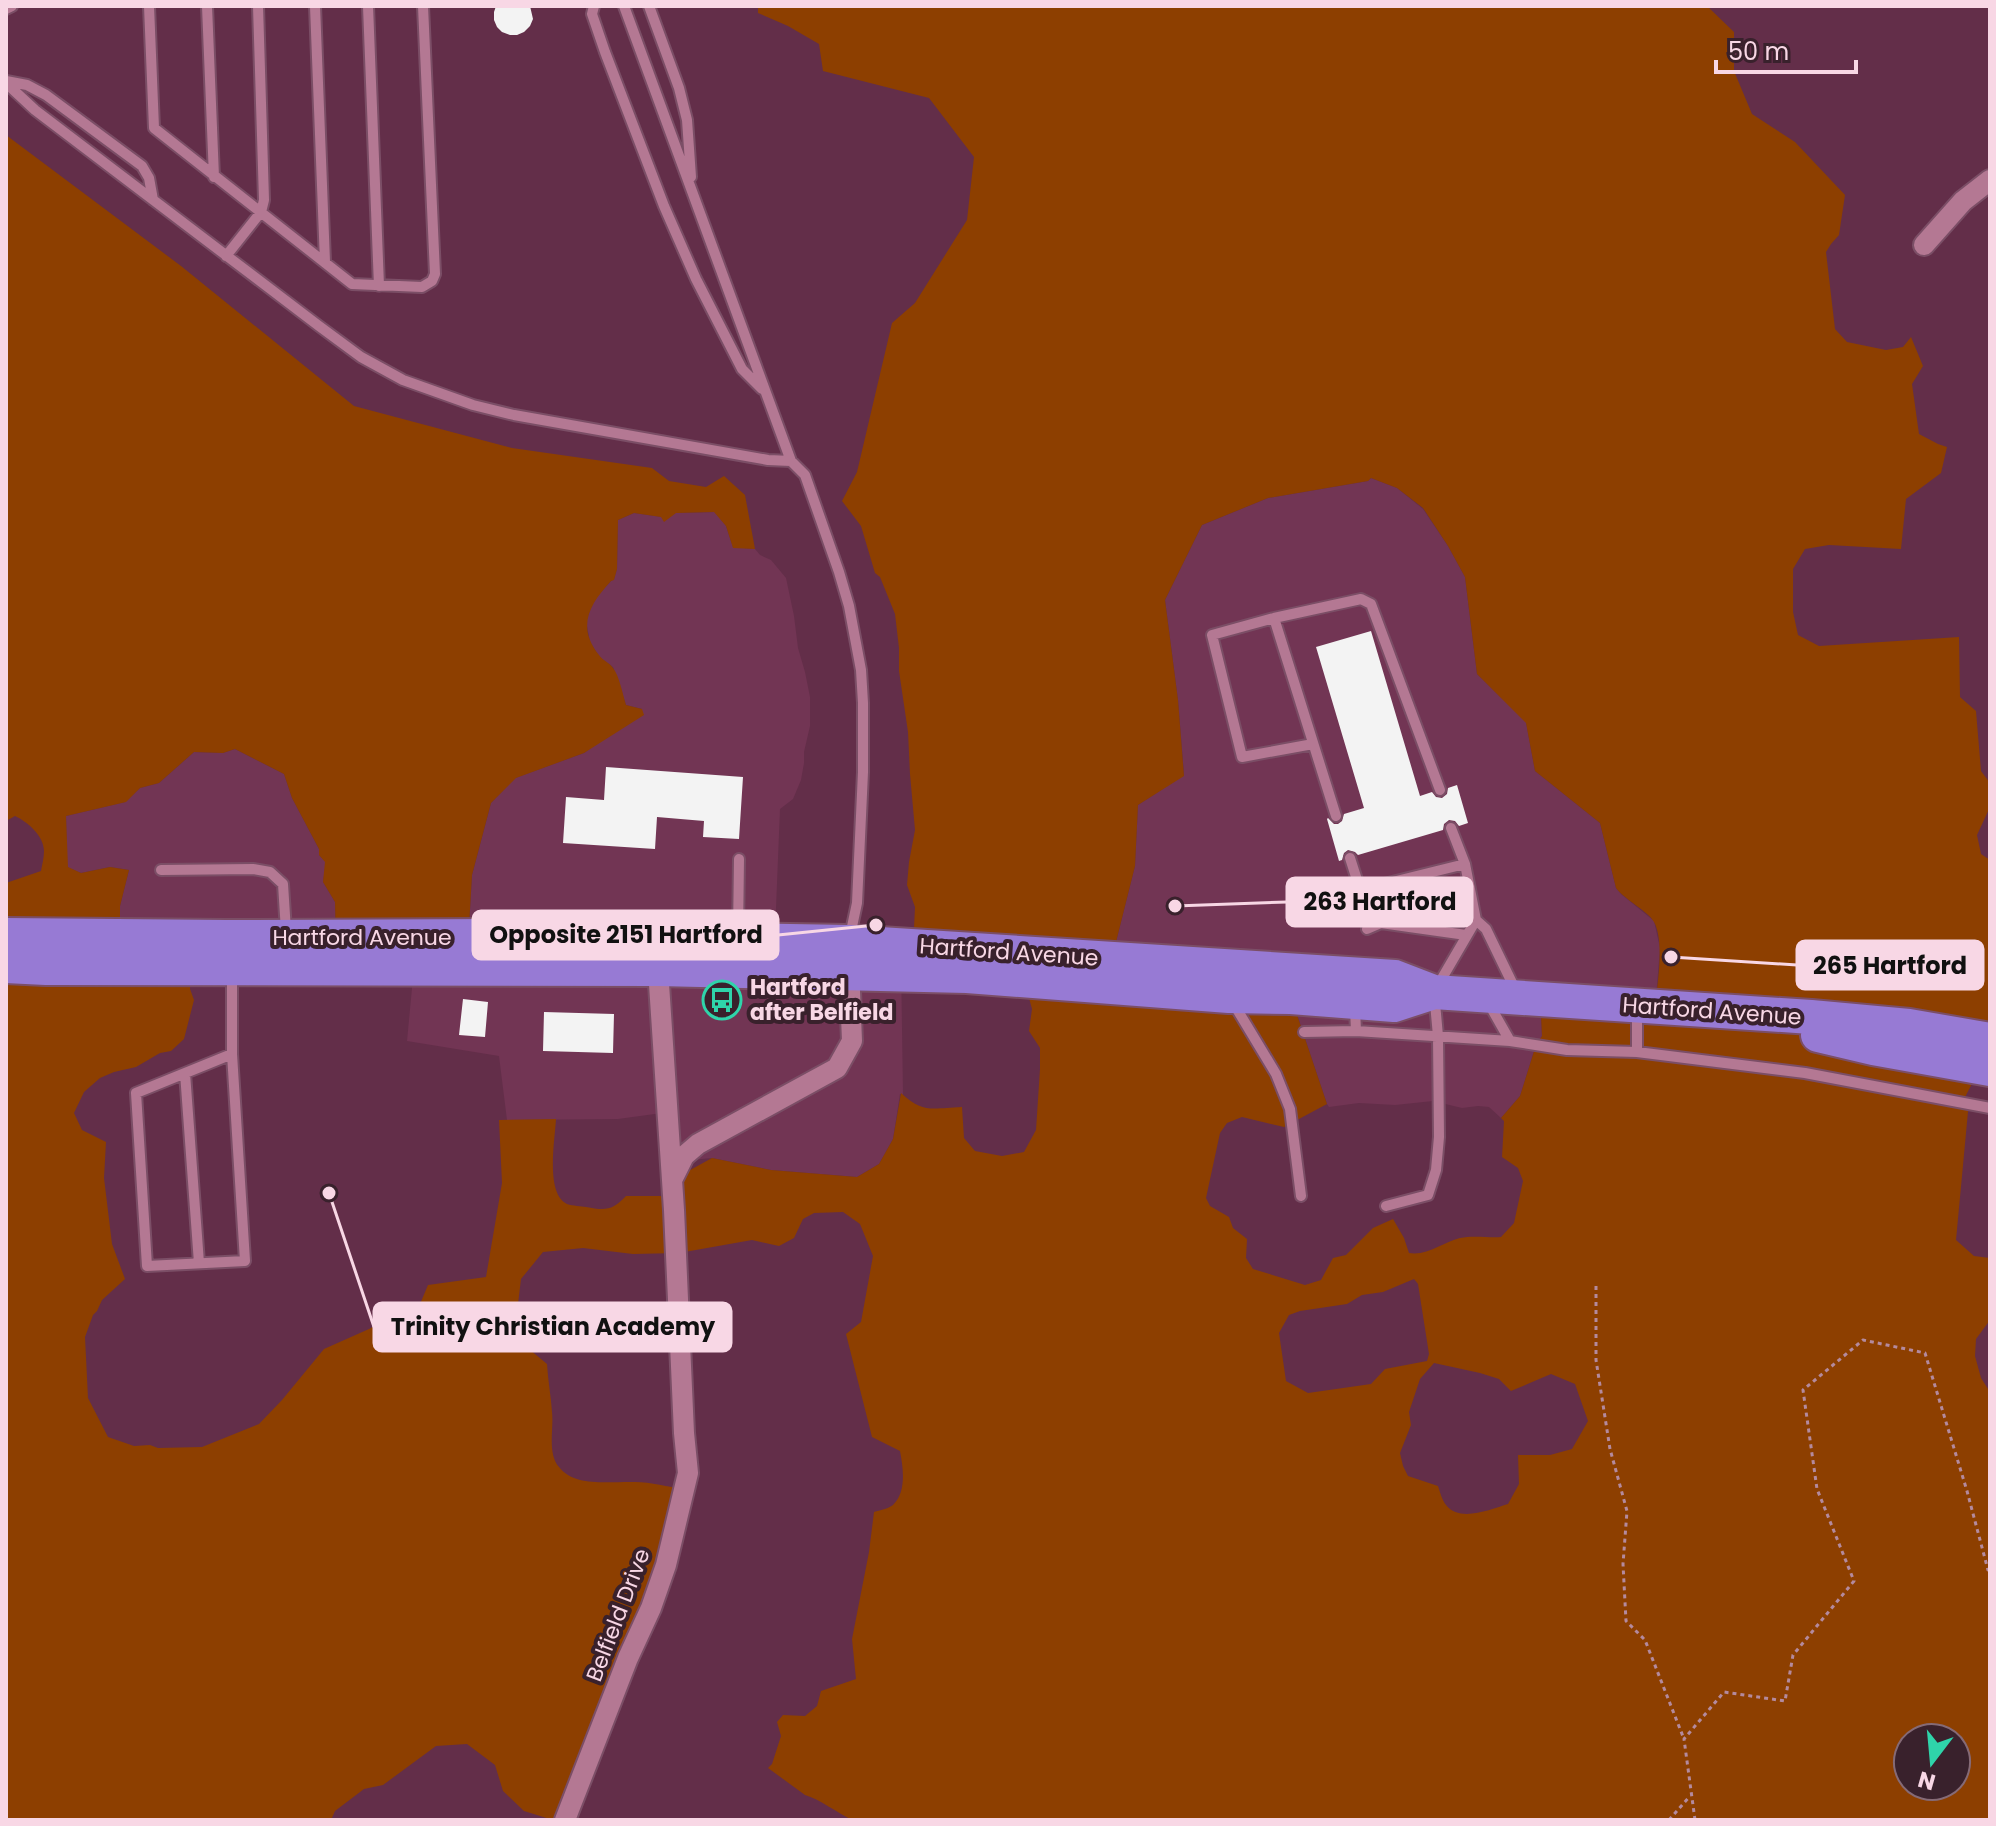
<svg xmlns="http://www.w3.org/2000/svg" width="1996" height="1826" font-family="Poppins,sans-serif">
<rect width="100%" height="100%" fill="#632e49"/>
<path fill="#723554" d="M1371 478 1397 488 1423 509 1448 546 1465 577 1477 674 1526 722 1535 771 1600 823 1616 888 1621 894 1654 921 1660 948 1656 998 1541 1016 1542 1036 1536 1045 1520 1096 1501 1118 1489 1107 1478 1106 1462 1108 1433 1101 1395 1105 1359 1103 1329 1107 1327 1104 1287 985 1110 966 1135 866 1138 805 1184 775 1178 700 1165 600 1202 525 1268 498 1368 481Z
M715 512 726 526 733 547 755 549 760 555 771 560 786 578 794 616 798 648 805 672 810 697V726L804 752V763L801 780 793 799 780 809 775 933 901 960 903 1095 900 1094 893 1139 879 1164 857 1177 771 1170 712 1158 670 1162 662 1113 618 1119 507 1120 499 1056 407 1041 416 946 468 944 472 875 491 803 515 778 584 753 642 709 626 705 613 667 600 658 590 642 586 621 594 599 611 581 614 579 617 569 618 520 634 513 662 517 675 513Z
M235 749 284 774 292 798 319 849V855L326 862 323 882 335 902 336 937 120 933V906L129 870 110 867 81 873 67 867 66 816 125 802 140 788 159 783 194 752 223 753Z"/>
<path fill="#8d3f00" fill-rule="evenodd" d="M758 6H1707L1734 32V71L1752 114 1795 142 1845 195 1839 235 1831 244 1826 252 1835 329 1847 342 1886 350 1903 347 1911 337 1923 366 1912 384 1919 434 1938 444 1947 447 1941 473 1906 499 1901 549 1829 545 1805 549 1793 569V612L1798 635 1819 646 1959 637 1960 697 1976 711 1981 771 1990 783V807L1977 835 1981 854 1990 860V1021L1976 1076 1964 1099 1969 1101 1956 1240 1974 1256 1990 1258V1320L1976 1339 1975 1356 1981 1378 1990 1392V1820H852C838 1813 819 1799 805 1795L768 1768 772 1764 781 1736 777 1722 783 1715 805 1716 817 1706 821 1691 856 1679 852 1639 869 1552 874 1512C880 1510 888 1509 893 1505 907 1492 903 1467 900 1451L872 1437 846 1334 861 1322 873 1256 860 1224 843 1212 814 1213 803 1219 794 1238 779 1246 752 1240 679 1253 633 1254 583 1248 543 1252 521 1279 518 1304 523 1344 547 1364C548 1381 551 1396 552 1412 554 1429 547 1453 559 1467 575 1488 612 1481 635 1482 651 1482 668 1487 684 1489L662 1560 563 1820H553L524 1811 503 1791 495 1765 467 1744 436 1746 383 1785 364 1789 335 1811 331 1820H6V883L41 871C42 865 44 858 44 851 44 836 28 822 15 816L6 821V135L181 266 354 406 512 448 652 468 669 481 706 487 724 476 745 495 755 549 733 548 726 526 714 512 676 513 664 522 661 517 634 513 618 520 617 569 614 580 611 581C590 604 576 626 599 655 602 660 610 663 613 668 619 675 623 695 626 705L642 709 644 715 584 753 516 778 491 803 472 875 468 944 336 943 335 902 323 882 325 862 319 855V849L292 798 284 774 235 749 223 753 194 752 159 783 140 788 126 802 66 816 68 867 81 873 110 867 129 870 120 906V933L192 940 190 989 194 1000 184 1039 171 1051 160 1053 136 1067 114 1072 100 1078 84 1092 74 1113 82 1130 106 1142 104 1178 112 1244 125 1279 102 1300 97 1311 93 1315 85 1337 88 1398 108 1437 134 1446 150 1445 158 1448 202 1447 259 1424 282 1400 324 1349 369 1329 387 1319 403 1322 415 1316 428 1285 486 1277 502 1183 499 1120 556 1119C555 1139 545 1194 567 1204 573 1206 581 1206 586 1207 606 1211 613 1210 626 1196H668L683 1174 712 1158 771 1170 857 1177 879 1164 893 1139 901 1093C923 1114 933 1108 962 1107L964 1138 975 1151 1002 1156 1024 1152 1036 1130 1040 1069V1048L1029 1031 1032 1009 1029 998 1030 970 922 960 914 928 915 907 907 885 909 862 915 830 910 774 908 732 899 671V648L895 614 880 577 875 573 861 526 842 501 857 472 892 323 915 303 967 220 974 157 929 98 823 71 819 44 788 26 758 13ZM1371 478 1397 488 1423 508 1448 546 1465 577 1477 674 1526 723 1535 771 1600 823 1616 888C1625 900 1648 911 1654 922 1664 940 1658 979 1656 999L1543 995 1541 1016 1542 1036 1536 1045 1520 1096 1501 1118 1504 1121 1502 1157 1518 1168 1523 1181 1514 1223 1501 1237C1489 1238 1473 1235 1460 1238 1443 1242 1428 1256 1409 1253L1404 1238 1393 1219 1373 1228 1346 1255 1333 1258 1321 1280 1305 1285 1253 1269 1246 1258 1247 1239 1233 1228 1229 1217 1210 1206 1206 1198 1220 1133 1227 1123 1242 1117 1284 1127 1327 1104 1287 985 1110 966 1135 866 1138 805 1184 776 1178 700 1165 600 1202 525 1268 498 1368 481ZM1414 1279 1418 1284 1429 1354 1427 1361 1385 1369 1371 1384 1308 1393 1286 1381 1279 1333 1289 1315 1300 1311 1347 1304 1362 1295 1383 1292ZM1434 1363 1480 1373 1499 1379 1511 1391 1551 1374 1575 1384 1588 1421 1572 1449 1550 1455H1518L1519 1484 1508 1504C1491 1509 1460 1523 1446 1505 1442 1500 1440 1492 1438 1486L1408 1476 1403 1466 1400 1453 1411 1425 1409 1412 1420 1379ZM1908 1738H1956V1786H1908Z"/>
<path fill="#f3f3f3" d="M496 6H530L533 19 530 26 524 32 517 35H510L502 32 497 27 494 20V12Z
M1371 631 1420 796 1432 792 1436 797 1442 798 1447 794 1448 788 1457 785 1468 823 1459 826 1455 821 1449 820 1444 824 1443 830 1358 855 1355 852 1348 850 1344 853 1342 860 1339 861 1327 819 1328 818 1334 824H1338L1342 821 1344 814 1364 808 1316 647Z
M606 767 743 777 739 839 703 837 704 821 657 817 655 849 563 843 566 797 604 800Z
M463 999 488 1002 485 1037 459 1035Z
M544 1012 614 1014 613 1053 543 1051Z"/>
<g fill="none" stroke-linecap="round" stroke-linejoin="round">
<g stroke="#7b4e66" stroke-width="14">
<path id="service" d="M149 6 154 128 352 284 422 287 432 281 435 274 423 6
M207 6 214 177
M315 6 325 262
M368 6 379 286
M594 6 592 14 605 52 664 206 696 279 742 369 762 389
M649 6 679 88 687 120 691 177
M6 9 12 6
M6 81 27 85 46 95 142 166 149 178 153 200
M6 83 35 110 319 326 361 357 403 380 473 405 514 415 768 460 791 461 624 6
M226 256 261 212 264 200 258 6
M791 461 805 475 839 572 849 606 861 670 863 703V772L857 903 850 936
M1274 618 1212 635 1242 757 1313 744
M1336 816 1274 618 1361 599 1371 604 1440 790
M1451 828 1465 864 1476 920 1486 929 1516 991
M1350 858 1358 883 1372 887 1465 864
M161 870 253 869 270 872 283 884 286 931
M1367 929 1381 923 1466 935
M738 933 739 859
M1232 1001 1276 1074 1290 1109 1301 1196
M1491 1003 1493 1011 1510 1041 1567 1050 1637 1052 1805 1073 1990 1108
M1355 1008 1356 1031 1510 1041
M1304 1032 1356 1031
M1637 1052V1010
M232 1054 136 1093 147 1266 245 1261 232 1054V974
M185 1073 199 1263
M1386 1206 1428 1195 1436 1170 1439 1137 1438 1036 1434 992 1476 920"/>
</g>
<g stroke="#7b4e66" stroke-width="24">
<path id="minor" d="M1924 245 1963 201 1990 180
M673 1178 684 1156 698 1144 837 1068 852 1041 849 966
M565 1820 628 1658 651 1608 666 1565 688 1473 684 1433 674 1210 658 969"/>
</g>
<g stroke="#7b4e66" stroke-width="38">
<path id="trunk" d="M6 935 227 937 500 936 848 942 1395 977 1434 992 1811 1017 1909 1026 1990 1040
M6 966 46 968 658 969 967 976 1229 996 1291 997 1394 1005 1434 992
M1818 1035 1873 1048 1990 1069"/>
</g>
<path stroke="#b48a9e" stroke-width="3" stroke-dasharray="4 4" stroke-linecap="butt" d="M1596 1286V1360L1610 1449 1627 1511 1623 1564 1626 1621 1645 1640 1684 1739
M1669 1820 1690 1796
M1695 1820 1684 1739 1724 1692 1785 1701 1793 1655 1854 1581 1817 1489 1803 1390 1863 1340 1925 1353 1967 1491 1988 1570 1990 1571"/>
<use href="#service" stroke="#b47893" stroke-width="10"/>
<use href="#minor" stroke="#b47893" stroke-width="20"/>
<use href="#trunk" stroke="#977ad4" stroke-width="34"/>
</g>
<defs>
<g id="bus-ring" transform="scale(2)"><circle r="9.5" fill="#39212c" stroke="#2fd4aa" stroke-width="1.5"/><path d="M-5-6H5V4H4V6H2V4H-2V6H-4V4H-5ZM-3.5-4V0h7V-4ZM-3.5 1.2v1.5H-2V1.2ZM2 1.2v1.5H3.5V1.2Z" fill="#2fd4aa"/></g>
</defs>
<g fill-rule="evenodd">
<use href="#bus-ring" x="722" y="1000"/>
</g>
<g text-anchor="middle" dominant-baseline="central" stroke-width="8" stroke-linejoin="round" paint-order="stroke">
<g font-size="22" fill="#f8d7e5" stroke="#39212c">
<text x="362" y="937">Hartford Avenue</text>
<text transform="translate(1009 952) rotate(4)">Hartford Avenue</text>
<text transform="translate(1712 1011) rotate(4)">Hartford Avenue</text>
<text transform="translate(618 1615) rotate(-69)">Belfield Drive</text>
</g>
<g font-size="22" font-weight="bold" fill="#f8d7e5" stroke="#39212c" text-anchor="start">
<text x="750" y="987">Hartford<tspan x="750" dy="25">after Belfield</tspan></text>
</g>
</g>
<path fill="none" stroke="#f8d7e5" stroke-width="3" d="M1175 906L1287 902M876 925L778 935M1671 957L1797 965M329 1193L374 1327"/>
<g fill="#f8d7e5" stroke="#39212c" stroke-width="3">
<circle cx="1175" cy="906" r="8"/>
<circle cx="876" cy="925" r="8"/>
<circle cx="1671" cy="957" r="8"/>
<circle cx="329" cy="1193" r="8"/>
</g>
<g fill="#f8d7e5" stroke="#f8d7e5" stroke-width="3">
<rect x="1287" y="878" width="185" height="48" rx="8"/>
<rect x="473" y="911" width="305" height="48" rx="8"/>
<rect x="1797" y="941" width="186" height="48" rx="8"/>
<rect x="374" y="1303" width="357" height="48" rx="8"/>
</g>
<g font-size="24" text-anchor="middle" font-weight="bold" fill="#111">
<text x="1380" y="910">263 Hartford</text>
<text x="626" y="943">Opposite 2151 Hartford</text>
<text x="1890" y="974">265 Hartford</text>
<text x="553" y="1335">Trinity Christian Academy</text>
</g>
<rect width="1996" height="1826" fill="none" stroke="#f8d7e5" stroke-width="16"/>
<g transform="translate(1932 1762) rotate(196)"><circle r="38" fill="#39212c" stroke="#856a76" stroke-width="2"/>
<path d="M0-6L14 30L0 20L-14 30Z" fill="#2fd4aa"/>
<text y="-12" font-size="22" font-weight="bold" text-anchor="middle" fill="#f8d7e5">N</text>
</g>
<path d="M1716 60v12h140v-12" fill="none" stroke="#f8d7e5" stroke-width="4"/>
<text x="1728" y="60" font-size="24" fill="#f8d7e5" stroke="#39212c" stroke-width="6" paint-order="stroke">50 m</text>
</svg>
